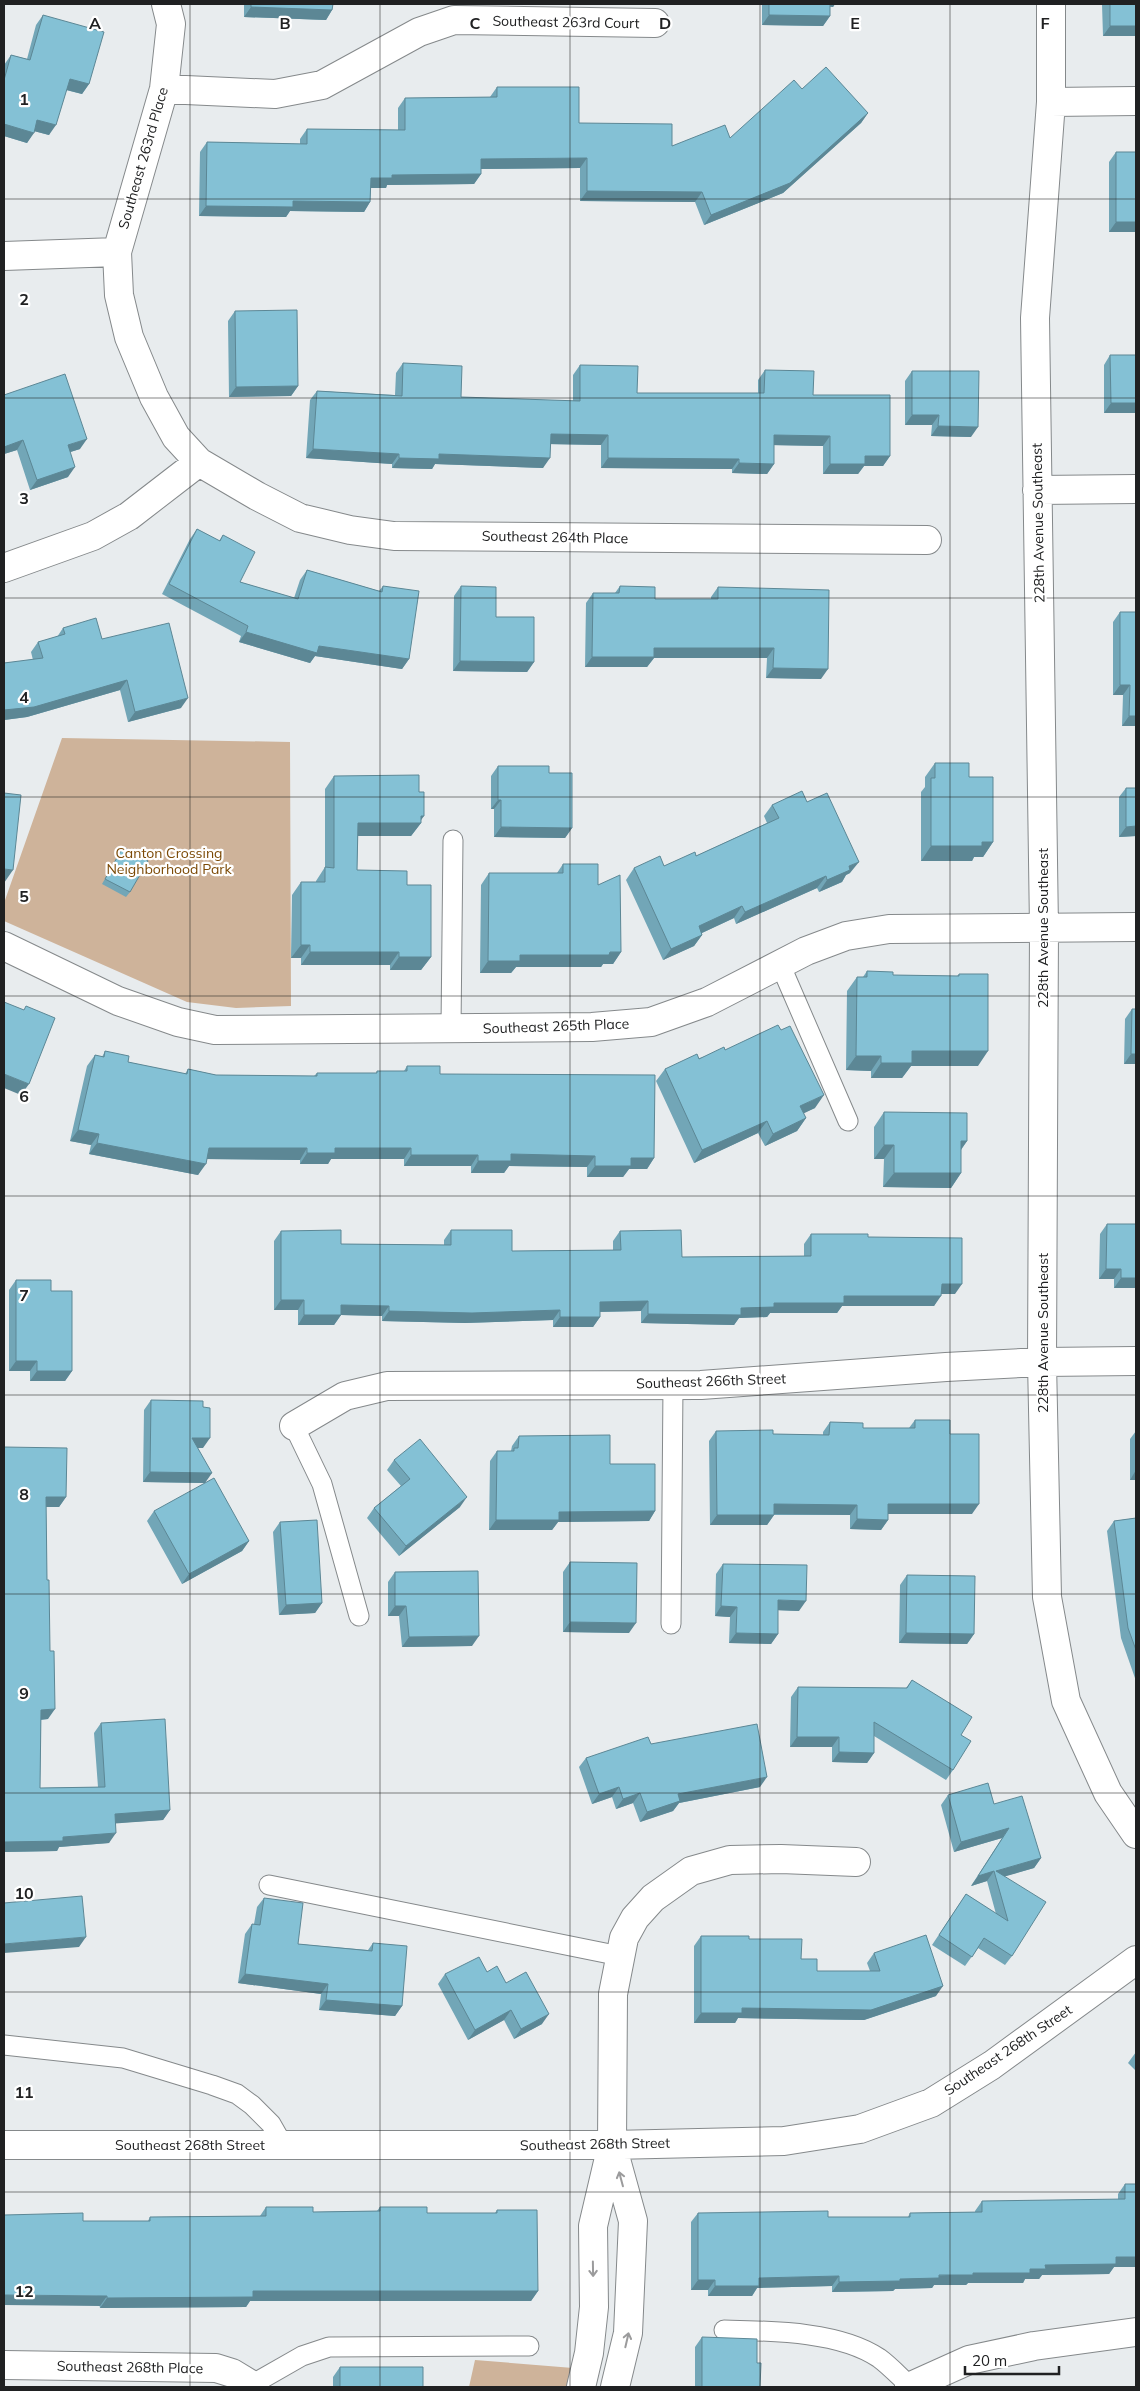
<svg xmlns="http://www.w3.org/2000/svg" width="1140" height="2391" font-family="Mulish,sans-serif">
<rect width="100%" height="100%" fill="#e8ecee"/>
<path fill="#ceb39a" d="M62 738 290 742 291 1006 236 1008 187 1002 4 921V903Z
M475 2360 573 2368 568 2387H469Z"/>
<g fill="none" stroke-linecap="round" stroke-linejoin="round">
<g stroke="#85898b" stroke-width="21">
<path id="service" d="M780 964 848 1121
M451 1028 453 840
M294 1426 322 1484 359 1616
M671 1624 673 1385
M269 1885 620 1956
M4 2045 123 2058 212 2085 237 2094 252 2105 271 2124 283 2145
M724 2330C771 2331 839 2331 879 2358 890 2366 900 2377 910 2386
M253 2384 302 2356 329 2347 529 2346"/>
</g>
<g stroke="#85898b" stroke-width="30">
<path id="minor" d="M166 4 171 24 164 89 117 252 119 295 129 337 154 397 176 437 199 462 257 496 300 518 350 530 394 536 927 540
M1051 4V102L1035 318 1044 928 1042 1362 1047 1597 1066 1701 1108 1793 1136 1834
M164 89 275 94 322 85 419 32 454 20 655 23
M1051 102 1136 101
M4 256 117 252
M1037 490 1136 489
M4 568 93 536 129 516 199 462
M4 946 118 1001 178 1022 215 1030 592 1027 651 1022 707 1002 806 951 846 936 889 929 1136 927
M294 1426 345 1396 387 1386 701 1385 946 1367 1042 1362 1136 1361
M4 2145H612L784 2141 860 2129 931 2103 992 2065 1136 1960
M612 2145 613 1994 624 1938 635 1918 653 1898 691 1871 730 1860 781 1859 856 1862
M4 2365 216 2368 232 2373 255 2387
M581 2387 589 2353 594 2307 593 2226 612 2145 633 2221 628 2333 615 2387
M909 2387 969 2360 1034 2346 1136 2332"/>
</g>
<use href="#service" stroke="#fff" stroke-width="19"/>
<use href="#minor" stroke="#fff" stroke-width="28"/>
</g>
<path fill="#72a6b7" d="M244 4H333L332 10 326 20 244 17Z
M762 4H835L833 7 830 6V16L823 26 762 25Z
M1102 4H1136V36H1103Z
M43 15 89 84 82 94 66 90 49 135 34 131 27 143 4 136V65L11 55 27 59 36 25Z
M497 87 579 123 672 146 730 138 802 89 868 113 861 123 783 193 704 225 695 202 580 201V168L481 169V174L474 184 387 185 386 188H371L370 202 364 212 290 211 286 217 199 216 200 152 207 142 300 144V139L307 129 398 130V108L405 98 490 97Z
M1116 152 1136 232H1109V162Z
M235 311 298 386 291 396 229 397 228 321Z
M1110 355 1136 413H1104V365Z
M403 363 461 397 573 401V375L580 365 637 393H758V380L765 370 813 395 890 456 883 466H864L858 474H823V446L774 445V464L767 474 732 473V469L601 468V445L551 444 543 468 435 464 432 469 392 468V464L306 458 310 400 317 391 395 395 396 373Z
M912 371 971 437 931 436 932 425H905V381Z
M4 395 80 449 70 452 68 477 30 490 17 450 4 454Z
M197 529 219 541 223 535 240 582 294 598 300 580 307 570 379 591 383 586 409 659 402 669 315 656 310 663 239 642 241 636 162 594 190 539Z
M461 586 496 617 534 662 527 672 453 671 454 596Z
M620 586 655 599H711V597L718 587 821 679 766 678 767 658H654L647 667H585L586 603 593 593H615Z
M1120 612 1136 726H1122L1123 695H1113V622Z
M63 628 102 639 181 708 128 722 120 690 27 717 4 720V663L33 660 31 652 38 642 57 637Z
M935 763 969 777 993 842 983 857H974L972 861H921V792L925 787V777Z
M498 766 549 773 572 828 565 838 494 837V809H491V776Z
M334 776 419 792 421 823 411 836H358L357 870 407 885 431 957 421 970H390V965H301V958H291L292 895 301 882H316V881L325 867V789Z
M1126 788H1136V836L1119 837V797Z
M807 802 850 873 846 875 842 882 819 892 817 888 736 924 734 918 702 933V935L694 946 663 960 626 880 634 868 664 866 696 856 767 823 764 816 772 805Z
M123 847 130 892 126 897 102 884Z
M563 864 598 885 621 952 613 964H603L601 967H516L511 973H480L481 885 489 873H557Z
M867 971 893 975 957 976 959 974 978 1066H911L902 1078H871V1071L846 1070 847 991 857 977H863Z
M1132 1009 1136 1064H1124L1125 1019Z
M725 1050 815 1108 803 1113 806 1118 797 1131 765 1146 758 1133 694 1163 656 1081 665 1069Z
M105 1051 128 1062 185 1074 188 1069 216 1075 314 1076 317 1073H376L377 1071H404L407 1066 440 1074 654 1158 647 1169H629L623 1177H587V1167L509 1166 504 1173H471V1166H404V1159H331L328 1164H300V1160L207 1159 198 1175 89 1154 91 1145 70 1141 87 1066 95 1055 102 1057Z
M884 1112 967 1141 961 1150V1173L951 1188 883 1187 884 1159H874V1127Z
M1107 1224H1136V1288H1114V1279H1099L1100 1234Z
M451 1230 512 1251 613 1250V1241L620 1231 682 1257 804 1256V1244L811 1234 868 1237 955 1294H941L934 1306H842L837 1313H770L767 1317 739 1318 734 1325 641 1323V1311L600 1312V1317L593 1327H553V1320L465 1323 382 1321V1316L341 1315 334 1325H298V1310H274V1241L281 1231 341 1244 444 1245V1240Z
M16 1280 51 1291 72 1371 65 1381H30V1371H9V1290Z
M151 1400 203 1448H198L205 1483 143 1482 144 1410Z
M915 1420 950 1434 972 1514H888V1520L881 1530 850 1529V1515H774L767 1525H710L709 1441 716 1431 773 1434 823 1435V1432L830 1422 863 1428H909Z
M1136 1431V1480H1130V1439Z
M519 1436 610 1464 655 1511 649 1521 558 1522 552 1530H489L490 1461 497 1451H511L512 1446Z
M4 1447 66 1497 59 1507H46L48 1719 41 1720 40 1788 98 1787 94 1733 101 1723 170 1810 163 1820 115 1823 109 1843 59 1847 57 1851 4 1852Z
M394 1460 460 1507 399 1556 367 1518 374 1508 401 1486 387 1470Z
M154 1511 249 1541 242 1551 182 1584 147 1521Z
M1136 1518V1681L1121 1638 1107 1531 1114 1521Z
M280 1522 322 1603 315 1613 279 1615 273 1532Z
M570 1562 629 1633 563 1632V1572Z
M723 1564 799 1611 778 1610V1634L771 1644 729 1643 730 1617 715 1616 716 1574Z
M395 1572 472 1646 402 1647 399 1616H388V1582Z
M907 1575 974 1634 967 1644 899 1643 900 1585Z
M912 1680 961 1735 953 1770 946 1780 874 1736V1753L867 1763 832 1762V1747H790L791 1697 798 1687 906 1688Z
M651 1744 760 1787 679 1803 673 1811 640 1822 633 1803 616 1809 612 1797 592 1804 579 1767 586 1758Z
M948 1795 994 1804 1041 1858 1034 1868 1005 1876 1012 1956 1005 1965 978 1948 965 1966 932 1945 966 1894 996 1914 987 1881 971 1886 1002 1838 954 1852 941 1805Z
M264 1898 298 1944 368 1950 373 1943 402 2006 395 2016 319 2010 321 1994 238 1983 245 1934 252 1924H254L257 1907Z
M701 1936 749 1939 801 1959 817 1971H870L867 1963 874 1953 936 1996 864 2020 738 2018 735 2023H694V1946Z
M487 1972 506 1983 542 2024 514 2039 504 2020 468 2040 438 1984 445 1974Z
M1136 2052V2071L1128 2063Z
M1125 2184H1136V2267H1114L1109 2274 1042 2275 1039 2279H1025L1023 2283H968L966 2285H934L932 2288 895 2289 893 2291 832 2292V2286L757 2288 752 2296H708V2290H691V2222L698 2213 828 2217H908L910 2213 975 2212V2211L982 2201 1118 2200V2194Z
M266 2207 313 2212 377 2211 380 2207 427 2213H495L497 2210 538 2291 531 2301H250L246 2307 100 2308 83 2221H148L150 2217 260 2216Z
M702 2337 757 2363 760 2387H695V2347Z
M340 2367 423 2387H333V2377Z"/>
<path fill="#5c8795" d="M825 4H835L833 7 823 6Z
M251 7 332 10 326 20 244 17Z
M769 15 830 16 823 26 762 25Z
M1110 26H1136V36H1103Z
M70 79 89 84 82 94 63 89Z
M868 113 861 123 783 193 704 225 711 215Z
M37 120 56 125 49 135 30 130Z
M4 124 34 133 27 143 4 136Z
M587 158 580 168 474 169 481 159Z
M481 174 474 184 387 185 386 188H364L371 178 392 175Z
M587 191 702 192 695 202 580 201Z
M293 201 370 202 364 212 290 211 286 217 199 216 206 206Z
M1116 222H1136V232H1109Z
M298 386 291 396 229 397 236 387Z
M1111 403H1136V413H1104Z
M912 415H939L932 425H905Z
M938 426 978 427 971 437 931 436Z
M551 434 608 435 601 445 544 444Z
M774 435 830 436 823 446 767 445Z
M87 439 80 449 61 455 68 445Z
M23 440 17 450 4 454V447Z
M313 449 399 454 392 464 306 458Z
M439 454 550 458 543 468 435 464 432 469 392 468 399 458Z
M865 456H890L883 466H864L858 474H823L830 464Z
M608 458 739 459 732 469 601 468Z
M739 463 774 464 767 474 732 473Z
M75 467 68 477 30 490 37 480Z
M246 632 319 646 409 659 402 669 315 656 310 663 239 642Z
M654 648H774L767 658H654L647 667H585L592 657Z
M460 661 534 662 527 672 453 671Z
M773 668 828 669 821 679 766 678Z
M127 680 120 690 27 717 4 720V710Z
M1120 685H1130L1123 695H1113Z
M188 698 181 708 128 722 135 712Z
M1129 716H1136V726H1122Z
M498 800H501L494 809H491Z
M421 816H424L419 823H421L411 836H349L358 823Z
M1136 826V836L1119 837 1126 827Z
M501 827 572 828 565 838 494 837Z
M982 842H993L983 857H974L972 861H921L931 846Z
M859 862 850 873 846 875 842 882 819 892 827 880 849 866Z
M4 869 13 870 4 883Z
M826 876 817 888 736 924 745 912Z
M742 906 734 918 691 938 699 926Z
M702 935 694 946 663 960 671 949Z
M301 945H310L301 958H291Z
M310 952H399L390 965H301Z
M621 952 613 964H603L601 967H516L511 973H480L488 961 520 955Z
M399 957H431L421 970H390Z
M912 1051H988L978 1066H911L902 1078H871L881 1063Z
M1131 1054H1136V1064H1124Z
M856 1056H881L871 1071 846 1070Z
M4 1074 29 1084 21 1095 4 1088Z
M824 1095 815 1108 792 1119 800 1106Z
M806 1118 797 1131 765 1146 773 1134Z
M767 1121 758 1133 694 1163 702 1150Z
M78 1130 99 1134 91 1145 70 1141Z
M961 1141H967L957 1155Z
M97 1143 206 1164 198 1175 89 1154Z
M884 1145H894L884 1159H874Z
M209 1148H307L300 1160 202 1159Z
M335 1148H411L404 1159H331L328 1164H300L307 1153Z
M511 1154 595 1156 587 1167 509 1166 504 1173H471L478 1161Z
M411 1155H478L471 1166H404Z
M631 1158H654L647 1169H629L623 1177H587L595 1166Z
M894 1173H961L951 1188 883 1187Z
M1106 1269H1121L1114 1279H1099Z
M1121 1278H1136V1288H1114Z
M942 1284H962L955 1294H935Z
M844 1296H941L934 1306H842L837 1313H770L767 1317 739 1318 734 1325 641 1323 648 1314 741 1308 774 1303Z
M281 1300H304L298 1310H274Z
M648 1301 641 1311 593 1312 600 1302Z
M341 1305 389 1306 382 1316 341 1315 334 1325H298L304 1315Z
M560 1310 553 1320 465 1323 382 1321 389 1311Z
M560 1317H600L593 1327H553Z
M16 1361H37L30 1371H9Z
M37 1371H72L65 1381H30Z
M192 1438H210L203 1448H185Z
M1136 1470V1480H1130Z
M150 1472 212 1473 205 1483 143 1482Z
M46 1497H66L59 1507H39Z
M467 1497 460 1507 399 1556 406 1546Z
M774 1504 857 1505 850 1515 767 1514Z
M888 1504H979L972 1514H881Z
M655 1511 649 1521 558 1522 552 1530H489L496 1520 559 1512Z
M717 1515H774L767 1525H710Z
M857 1519 888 1520 881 1530 850 1529Z
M249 1541 242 1551 182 1584 189 1574Z
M778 1600 806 1601 799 1611 771 1610Z
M322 1603 315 1613 279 1615 286 1605Z
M395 1606H406L399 1616H388Z
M721 1606 737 1607 730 1617 715 1616Z
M570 1622 636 1623 629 1633 563 1632Z
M736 1633 778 1634 771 1644 729 1643Z
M906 1633 974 1634 967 1644 899 1643Z
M479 1636 472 1646 402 1647 409 1637Z
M55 1709 48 1719 34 1720 41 1710Z
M797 1737H839L832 1747H790Z
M839 1752 874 1753 867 1763 832 1762Z
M767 1777 760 1787 679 1803 673 1811 640 1822 647 1812 678 1794Z
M619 1787 612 1797 592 1804 599 1794Z
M640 1793 633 1803 616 1809 623 1799Z
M170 1810 163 1820 108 1824 115 1814Z
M1009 1828 1002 1838 954 1852 961 1842Z
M116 1833 109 1843 59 1847 57 1851 4 1852V1842Z
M1041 1858 1034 1868 996 1879V1871Z
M994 1871 987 1881 971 1886 978 1876Z
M86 1937 79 1947 4 1953V1944Z
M245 1974 328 1984 321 1994 238 1983Z
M943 1986 936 1996 864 2020 738 2018 735 2023H694L701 2013Z
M326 2000 402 2006 395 2016 319 2010Z
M511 2010 504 2020 468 2040 475 2030Z
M549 2014 542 2024 514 2039 521 2029Z
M1116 2257H1136V2267H1114L1109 2274 1042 2275 1039 2279H1025L1023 2283H968L966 2285H934L932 2288 895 2289 893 2291 832 2292 839 2282 900 2279 973 2273 1030 2269 1045 2265Z
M839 2276 832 2286 757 2288 752 2296H708L715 2286 759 2278Z
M698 2280H715L708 2290H691Z
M253 2291H538L531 2301H250L246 2307 100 2308 107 2298Z
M4 2295 107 2296 100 2306 4 2305Z"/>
<path fill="#84c1d5" stroke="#5c8795" d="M251 4H333L332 10 251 7Z
M769 4H830V16L769 15Z
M1110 4H1136V26H1110Z
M43 15 104 32 89 84 70 79 56 125 37 120 34 133 4 124V80L11 55 30 60Z
M826 67 868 113 790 183 711 215 702 192 587 191V158L481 159V174L392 175V178H371L370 202 293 201V207L206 206 207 142 307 144V129L405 130V98L497 97V87H579V123L672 124V146L725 125 730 138 794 80 802 89Z
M1116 152H1136V222H1116Z
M297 310 298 386 236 387 235 311Z
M1110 355H1136V403H1111Z
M403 363 462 366 461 397 580 401V365L638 366 637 393H764L765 370 814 371 813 395H890V456H865V464H830V436L774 435V464L739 463V459L608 458V435L551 434 550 458 439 454V459L399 458V454L313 449 317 391 402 396Z
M912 371H979L978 427 938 426 939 415H912Z
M65 374 87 439 68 445 75 467 37 480 23 440 4 447V395Z
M197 529 220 541 223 535 255 552 240 582 298 599 307 570 382 592 383 586 419 591 409 659 319 646 317 653 246 632 248 626 169 584Z
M461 586 496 587V617H534V662L460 661Z
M620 586 655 587V599H718V587L829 590 828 669 773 668 774 648H654V657H592L593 593H619Z
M1120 612H1136V716H1129L1130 685H1120Z
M96 618 102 639 169 623 188 698 135 712 127 680 34 707 4 710V663L43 658 38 642 65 634 63 628Z
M935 763H969V777H993V842H982V846H931V778H935Z
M498 766H549V773H572V828L501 827V800H498Z
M419 775V792H424V816H421V823H358L357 870 407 871V885H431V957H399V952H310V945H301V882H325V867L334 868V776Z
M1126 788H1136V826L1126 827Z
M802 791 807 802 827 793 859 862 849 866 850 870 827 880 826 876 745 912 742 906 699 926 702 935 671 949 634 868 660 856 664 866 695 852 696 856 779 818 772 805Z
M4 793 21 795 13 870 4 869Z
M123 847 148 861 130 892 105 879Z
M563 864H598V885L620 875 621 952H610L609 955H520V961H488L489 873H563Z
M867 971 893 972V975L959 976V974H988V1051H912V1063H881V1056H856L857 977H867Z
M4 1002 24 1010 26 1006 55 1018 29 1084 4 1074Z
M1132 1009H1136V1054H1131Z
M778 1025 781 1030 790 1026 824 1095 800 1106 806 1118 773 1134 767 1121 702 1150 665 1069 697 1054 699 1059 724 1047 725 1050Z
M105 1051 129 1056 128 1062 187 1074 188 1069 216 1075 317 1076V1073H377V1071H407V1066H440V1074L655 1075 654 1158H631V1166H595V1156L511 1154V1161H478V1155H411V1148H335V1153H307V1148H209L206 1164 97 1143 99 1134 78 1130 95 1055 104 1057Z
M884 1112 967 1113V1141H961V1173H894V1145H884Z
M1107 1224H1136V1278H1121V1269H1106Z
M341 1230V1244L451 1245V1230H512V1251L621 1250 620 1231 681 1230 682 1257 811 1256V1234H868V1237L962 1238V1284H942L941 1296H844V1303H774V1307L741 1308V1315L648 1314V1301L600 1302V1317H560V1310L472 1313 389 1311V1306L341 1305V1315H304V1300H281V1231Z
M16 1280H51V1291H72V1371H37V1361H16Z
M151 1400 203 1401V1407L210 1408V1438H192L212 1473 150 1472Z
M915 1420H950V1434H979V1504H888V1520L857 1519V1505L774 1504V1515H717L716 1431 773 1430V1434L829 1435 830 1422 863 1423V1428H915Z
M610 1435V1464H655V1511L559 1512V1520H496L497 1451H514V1448H518L519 1436Z
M420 1439 467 1497 406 1546 374 1508 410 1479 394 1460Z
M4 1447 67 1448 66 1497H46L47 1580H49L50 1651H54L55 1709 41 1710 40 1788 105 1787 101 1723 165 1719 170 1810 115 1814 116 1833 63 1837V1841L4 1842Z
M214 1478 249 1541 189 1574 154 1511Z
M1136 1518V1650L1128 1628 1114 1521Z
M317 1520 322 1603 286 1605 280 1522Z
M570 1562 637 1563 636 1623 570 1622Z
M723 1564 807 1565 806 1601 778 1600V1634L736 1633 737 1607 721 1606Z
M478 1571 479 1636 409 1637 406 1606H395V1572Z
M907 1575 975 1576 974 1634 906 1633Z
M912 1680 972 1717 961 1735 971 1741 953 1770 874 1722V1753L839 1752V1737H797L798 1687 907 1688Z
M757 1724 767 1777 678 1794 680 1801 647 1812 640 1793 623 1799 619 1787 599 1794 586 1758 648 1737 651 1744Z
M988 1783 994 1804 1022 1796 1041 1858 996 1871 1046 1902 1012 1956 984 1938 972 1957 939 1935 966 1894 1008 1921 994 1871 978 1876 1009 1828 961 1842 948 1795Z
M82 1896 86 1937 4 1944V1903Z
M264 1898 303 1903 298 1944 372 1951 373 1943 407 1946 402 2006 326 2000 328 1984 245 1974 252 1924 260 1925Z
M926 1935 943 1986 871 2010 742 2008V2013H701V1936H749V1939H802L801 1959H817V1971H880L874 1953Z
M479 1957 487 1972 497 1966 506 1983 526 1972 549 2014 521 2029 511 2010 475 2030 445 1974Z
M1125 2184H1136V2257H1116V2264L1045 2265 1046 2269H1030V2273H973V2275H939V2278L900 2279V2281L839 2282V2276L759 2278V2286H715V2280H698V2213L828 2211V2217H910V2213L982 2212V2201L1125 2199Z
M266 2207H313V2212L380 2211V2207H427V2213H497V2210H537L538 2291H253V2297L107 2298V2296L4 2295V2215L83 2213V2221H150V2217L266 2216Z
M702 2337 757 2339V2363H761L760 2387H702Z
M340 2367H423V2387H340Z"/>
<defs><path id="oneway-shaft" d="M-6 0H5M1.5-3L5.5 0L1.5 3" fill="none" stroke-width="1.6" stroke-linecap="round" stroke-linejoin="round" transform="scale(1.25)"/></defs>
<g stroke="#9b9b9c">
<use href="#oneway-shaft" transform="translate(621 2179) rotate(-105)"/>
<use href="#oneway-shaft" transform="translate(593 2269) rotate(89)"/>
<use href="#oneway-shaft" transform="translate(627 2340) rotate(-77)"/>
</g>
<path fill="none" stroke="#202122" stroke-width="1" stroke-opacity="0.55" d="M190 4V2387M380 4V2387M570 4V2387M760 4V2387M950 4V2387M4 199H1136M4 398H1136M4 598H1136M4 797H1136M4 996H1136M4 1196H1136M4 1395H1136M4 1594H1136M4 1793H1136M4 1992H1136M4 2192H1136"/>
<g text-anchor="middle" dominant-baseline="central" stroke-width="4.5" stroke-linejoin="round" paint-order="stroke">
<g font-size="14" fill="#202122" stroke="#fff">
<text transform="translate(566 22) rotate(1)">Southeast 263rd Court</text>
<text transform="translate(143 158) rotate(-74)">Southeast 263rd Place</text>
<text transform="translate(1038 523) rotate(-91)">228th Avenue Southeast</text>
<text transform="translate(555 537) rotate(1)">Southeast 264th Place</text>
<text transform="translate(1043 928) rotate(-90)">228th Avenue Southeast</text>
<text transform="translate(556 1026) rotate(-2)">Southeast 265th Place</text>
<text transform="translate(1043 1333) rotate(-90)">228th Avenue Southeast</text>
<text transform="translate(711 1381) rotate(-2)">Southeast 266th Street</text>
<text transform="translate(1008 2050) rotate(-34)">Southeast 268th Street</text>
<text transform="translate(595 2144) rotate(-1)">Southeast 268th Street</text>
<text x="190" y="2145">Southeast 268th Street</text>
<text transform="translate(130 2367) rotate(1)">Southeast 268th Place</text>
</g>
<g font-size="14" fill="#7b4905" stroke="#fff">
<text x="169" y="853">Canton Crossing<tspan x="169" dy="16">Neighborhood Park</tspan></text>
</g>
</g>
<g font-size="16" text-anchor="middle" font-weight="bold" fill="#202122" stroke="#fff" stroke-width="4.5" stroke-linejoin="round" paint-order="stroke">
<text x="95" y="29">A</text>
<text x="285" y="29">B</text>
<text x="475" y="29">C</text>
<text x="665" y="29">D</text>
<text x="855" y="29">E</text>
<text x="1045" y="29">F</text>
<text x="24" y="105">1</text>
<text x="24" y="305">2</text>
<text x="24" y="504">3</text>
<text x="24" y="703">4</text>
<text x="24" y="902">5</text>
<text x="24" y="1102">6</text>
<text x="24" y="1301">7</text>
<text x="24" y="1500">8</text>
<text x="24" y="1699">9</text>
<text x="24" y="1899">10</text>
<text x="24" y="2098">11</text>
<text x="24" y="2297">12</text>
</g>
<rect width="1140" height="2391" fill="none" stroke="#202122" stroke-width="10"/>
<path d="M965 2366v8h94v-8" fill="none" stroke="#202122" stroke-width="2.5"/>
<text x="972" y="2366" font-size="15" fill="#202122" stroke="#ffffff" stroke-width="4" paint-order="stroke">20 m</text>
</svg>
